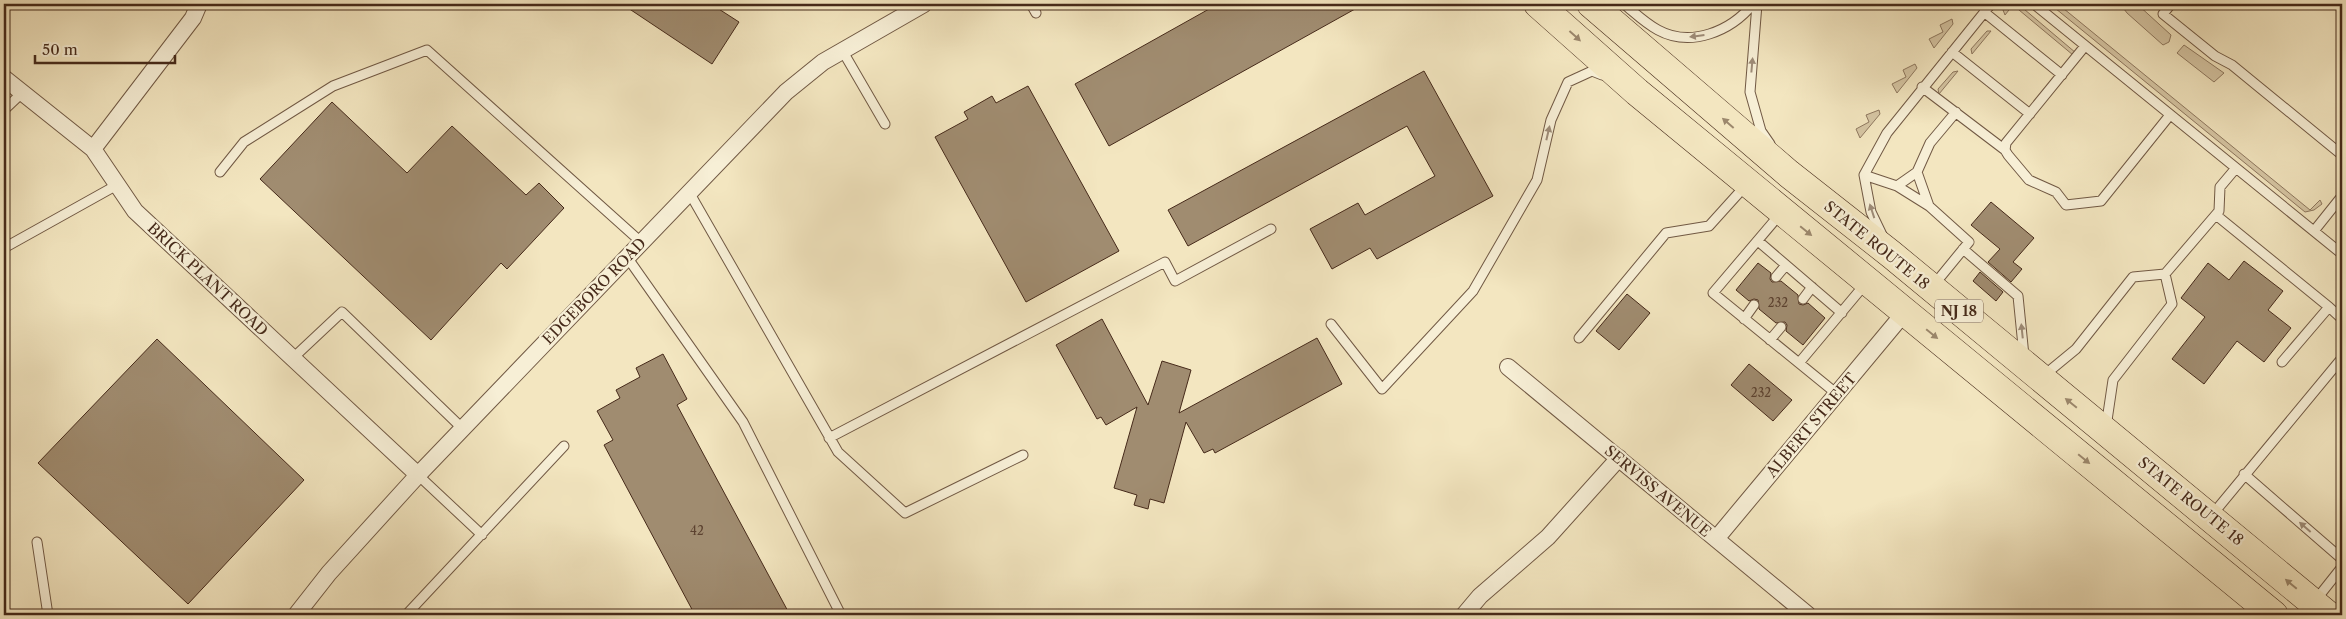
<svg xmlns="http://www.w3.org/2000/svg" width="2346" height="619" font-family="'Libre Caslon Text',serif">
<rect width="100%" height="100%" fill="#f3e6c0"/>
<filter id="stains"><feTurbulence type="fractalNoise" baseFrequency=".004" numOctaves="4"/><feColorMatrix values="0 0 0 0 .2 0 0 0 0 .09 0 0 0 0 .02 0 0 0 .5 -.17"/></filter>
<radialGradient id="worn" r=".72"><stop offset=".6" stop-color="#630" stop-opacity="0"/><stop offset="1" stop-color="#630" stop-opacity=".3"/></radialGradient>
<path fill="#d6c6a4" stroke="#8e785f" d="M2009 4H2018L2076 53 2073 55 2013 5 2005 15 2003 10Z
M2050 4H2058L2310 210 2320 200 2322 204 2314 210 2305 212Z
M2126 4H2137L2171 35 2169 42 2163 45 2127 13 2124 9Z
M1952 19 1953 24 1934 48 1929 39 1943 32 1940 25Z
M1987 31H1991L1972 54 1971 49Z
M2184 45 2224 73 2214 82 2177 53Z
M1915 64 1917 68 1897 93 1892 84 1906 77 1903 70Z
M1958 71 1939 94 1938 89 1953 72Z
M1879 110 1880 114 1860 138 1856 129 1869 122 1866 115Z"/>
<path fill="#a08c70" stroke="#462a1a" d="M622 4H711L739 22 712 64Z
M1218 4H1364L1109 146 1075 84Z
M1424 71 1493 196 1377 259 1370 248 1332 269 1310 229 1358 203 1365 215 1435 176 1407 126 1188 246 1168 210Z
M1028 86 1119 251 1026 302 935 137 968 119 964 112 992 96 996 103Z
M332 102 407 173 452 126 526 195 539 183 564 208 507 269 501 263 431 340 260 179Z
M1991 202 2034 238 2013 262 2022 269 2011 282 1988 262 2000 249 1971 225Z
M2244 261 2283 291 2268 310 2291 328 2264 362 2237 341 2204 384 2172 359 2205 317 2181 298 2208 263 2229 280Z
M1758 263 1771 273 1770 279 1772 282 1781 281 1798 295 1799 304 1803 305 1808 303 1825 318 1803 345 1786 331 1787 325 1785 322 1776 323 1759 309 1758 300 1754 299 1749 301 1736 290Z
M1980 272 2003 292 1996 301 1973 281Z
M1627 294 1650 313 1619 350 1596 331Z
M1102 319 1148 405 1162 361 1191 370 1179 413 1317 338 1342 384 1215 453 1213 449 1204 453 1186 422 1164 503 1150 499 1148 509 1134 505 1137 495 1114 488 1137 407 1106 425 1101 417 1097 419 1056 345Z
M157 339 304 480 188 604 38 463Z
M663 354 687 399 677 405 790 615H695L604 445 613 440 597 411 620 398 616 390 640 377 636 368Z
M1749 364 1792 400 1773 421 1731 385Z"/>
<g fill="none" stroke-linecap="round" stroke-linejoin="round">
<g stroke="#715944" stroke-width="11">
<path id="service" d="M1031 4 1036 13
M1624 4C1635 13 1645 23 1658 30 1691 48 1731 31 1753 4
M1757 4 1750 92 1761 131 1770 144
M2034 4 2342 254
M2171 4 2163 14 2215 56 2232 65 2342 155
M1984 12 2062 75
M2085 46 2006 143 2005 150 2008 155 2029 180 2056 192 2066 205 2101 201 2170 115
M842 50 885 124
M1952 52 2030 114
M1922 87 2005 150
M4 110 22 93
M220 172 244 142 333 86 427 50 641 242
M1864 175 1897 186 1929 206 1969 242 1933 286
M1897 186 1917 172
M689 192 838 452 905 513 1023 455
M1929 206 1917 172 1930 143 1956 112
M1781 213 1713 293 1837 394
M2216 215 2329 307 2282 362
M2314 231 2342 196
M1883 237 1871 212 1864 175 1887 133 1991 4
M1758 241 1842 313
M4 248 117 185
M1963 249 2018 296 2024 356
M627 257 743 422 841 615
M1776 277 1786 265
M1803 299 1812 287
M2329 307 2342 319
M1744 319 1754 305
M1331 324 1382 389 1473 291 1537 180 1551 120 1568 82 1592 71 1602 75
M1579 338 1666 233 1709 226 1746 185
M1770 340 1781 327
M293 358 342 312 463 429
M1799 363 1866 283
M2042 377 2076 349 2133 277 2165 274 2219 211 2220 187 2236 168
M2106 427 2113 380 2172 304 2165 274
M829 438 1165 262 1175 281 1271 229
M2244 474 2342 559
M418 475 482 535
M2212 515 2342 358
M37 542 48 615
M2315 601 2342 567
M406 615 564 446"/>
</g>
<g stroke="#715944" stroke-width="18">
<path id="minor" d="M4 78 93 149 135 211 418 475
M93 149 193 18 199 4
M1508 367 1808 615
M1716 539 1905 312
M296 615 329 573 418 475 786 92 823 62 924 4
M1464 615 1480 596 1548 537 1619 458"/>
</g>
<g stroke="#462a1a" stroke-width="29">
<path id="trunk" d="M1538 4 1637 92 2274 615
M1591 4 1789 174 1892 255 2328 615"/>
</g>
<use href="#service" stroke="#f7efd6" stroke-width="9"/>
<use href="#minor" stroke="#f7efd6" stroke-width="16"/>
<use href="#trunk" stroke="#f3e6c0" stroke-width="28"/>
</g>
<defs><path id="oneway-solid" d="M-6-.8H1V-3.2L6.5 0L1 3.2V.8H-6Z" transform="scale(1.25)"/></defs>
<g fill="#9c886d">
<use href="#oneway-solid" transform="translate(1575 36) rotate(42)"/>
<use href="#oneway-solid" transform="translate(1728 123) rotate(-139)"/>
<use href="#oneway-solid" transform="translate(1806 231) rotate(39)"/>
<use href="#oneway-solid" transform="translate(1932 334) rotate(39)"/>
<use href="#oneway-solid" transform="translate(2071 403) rotate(-141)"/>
<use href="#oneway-solid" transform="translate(2084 459) rotate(39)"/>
<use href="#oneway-solid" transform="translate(2291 584) rotate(-140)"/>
</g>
<g fill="#9e8c78">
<use href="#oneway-solid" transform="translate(1697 36) rotate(173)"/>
<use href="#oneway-solid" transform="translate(1752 65) rotate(-85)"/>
<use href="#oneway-solid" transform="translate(1548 133) rotate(-77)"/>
<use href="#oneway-solid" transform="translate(1872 211) rotate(-108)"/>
<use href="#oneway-solid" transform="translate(2022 331) rotate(-96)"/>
<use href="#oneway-solid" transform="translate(2305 527) rotate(-139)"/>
</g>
<g text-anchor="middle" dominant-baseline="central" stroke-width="4.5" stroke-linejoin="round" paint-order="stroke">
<g font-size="12" fill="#5c4230">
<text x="1778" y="302">232</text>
<text x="1761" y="392">232</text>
<text x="697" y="530">42</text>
</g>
<rect fill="#f7efd6" stroke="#7b6552" stroke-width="1" x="1935" y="299.5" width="48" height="23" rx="4"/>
<g font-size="14" font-weight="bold" fill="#462a1a">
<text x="1959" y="311">NJ 18</text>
</g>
<g font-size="15" fill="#462a1a" stroke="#f7efd6">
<text transform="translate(1877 245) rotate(39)">STATE ROUTE 18</text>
<text transform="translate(208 279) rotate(43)">BRICK PLANT ROAD</text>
<text transform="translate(594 291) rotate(-46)">EDGEBORO ROAD</text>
<text transform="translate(1811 425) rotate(-50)">ALBERT STREET</text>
<text transform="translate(1658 491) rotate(40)">SERVISS AVENUE</text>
<text transform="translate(2191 501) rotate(39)">STATE ROUTE 18</text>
</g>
</g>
<rect width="2346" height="619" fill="none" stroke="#f3e6c0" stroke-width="20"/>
<rect x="5" y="5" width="2336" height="609" fill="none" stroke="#462a1a" stroke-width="2.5"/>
<rect x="10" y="10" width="2326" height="599" fill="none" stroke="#462a1a"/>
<path d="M35 55v8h140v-8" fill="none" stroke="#462a1a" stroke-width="2.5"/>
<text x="42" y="55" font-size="15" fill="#462a1a" stroke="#f7efd6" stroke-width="4" paint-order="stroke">50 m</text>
<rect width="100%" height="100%" filter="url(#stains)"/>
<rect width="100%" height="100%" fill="url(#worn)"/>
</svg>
